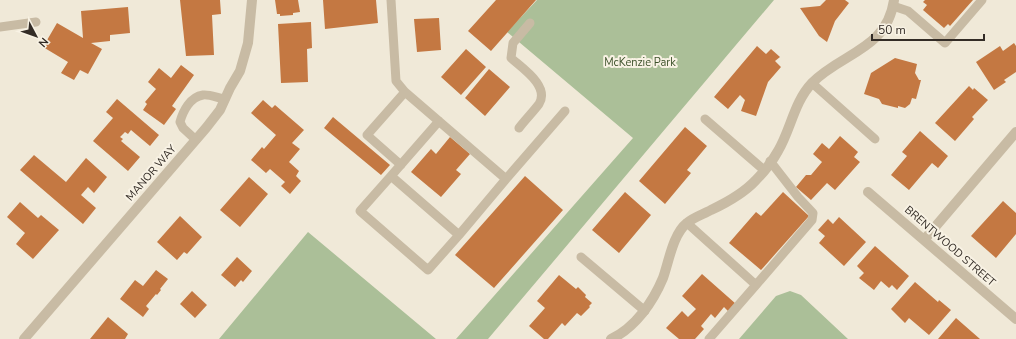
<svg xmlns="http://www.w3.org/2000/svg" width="1016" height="339" font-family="'Nunito Sans',sans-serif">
<rect width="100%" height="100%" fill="#f0e9d8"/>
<path fill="#abbf98" d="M537 0H774L488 339H456L633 138 507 32Z
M308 232 436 339H219Z
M790 291 801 295 848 339H739L776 296Z"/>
<path fill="#c47842" d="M180 0H220L221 14 212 15 214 55 186 56Z
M275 0H298L300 12 293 13V15L280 16V14H277Z
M323 0H376L378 23 325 29Z
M496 0H536L491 51 468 31Z
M826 0H845L849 3 835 21 827 42 819 36 800 8 820 6Z
M925 0H973L950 26 948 24 944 28 923 10 927 5 923 2Z
M128 7 130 33 110 35V41L91 43 102 49 88 74 80 70 74 80 61 73 68 62 43 47 57 23 83 38 81 11Z
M439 18 441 50 417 52 414 19Z
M311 22 312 48 307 49 308 82 281 83 278 24Z
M1014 43 1016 46V72L1004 80 1006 82 994 90 976 62 1000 46 1003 51Z
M757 46 766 54 771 49 780 57 775 61 781 67 768 82 756 116 741 111 745 100 740 95 728 109 714 97Z
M466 49 486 67 461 95 441 77Z
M895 58 917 64 915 73 919 80H921L916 99 912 98 910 104 905 108 898 106V108L882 104 879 99 864 94 871 73Z
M181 65 194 75 172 106 176 109 164 125 143 110 147 104 145 102 156 89 148 82 159 68 171 78Z
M489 69 510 87 485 116 465 98Z
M969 86 973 90 974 88 988 100 972 117 974 119 955 141 935 123Z
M117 99 159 135 150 146 131 130 128 134 125 132 120 137 123 139 121 141 140 157 128 171 93 141 113 118 106 112Z
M263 100 272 108 275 105 304 130 292 143 300 149 289 162 299 171 296 176 301 181 290 194 281 186 285 182 270 169 266 173 251 160 262 147 264 149 276 135 251 113Z
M333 117 390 165 381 175 324 128Z
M685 127 707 146 687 170 691 173 665 204 639 181Z
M920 131 948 156 938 168 932 163 909 190 891 175 907 156 902 152Z
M840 136 858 152 854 157 860 162 835 190 827 183 811 200 796 187 806 175H811L822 162 813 154 822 143 829 149Z
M450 137 470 154 456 170 461 174 441 197 411 172 431 149 436 154Z
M34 155 66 182 86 158 107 177 94 193 88 187 81 195 96 208 83 224 20 170Z
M525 176 563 210 494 288 455 255Z
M249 177 268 194 240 227 220 210Z
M625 192 651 215 619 253 592 230Z
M783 192 809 216 761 270 729 243 756 212 761 216Z
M1003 201 1016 213V234L996 258 971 236Z
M20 202 38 218 41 215 59 230 33 259 16 244 25 233 7 217Z
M180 216 202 237 187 254 184 252 177 260 157 242Z
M839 217 866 242 844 266 819 243 825 236 818 230 828 219 833 224Z
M875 246 909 276 897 290 892 285 889 288 881 281 874 290 859 278 864 273 857 266Z
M237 257 252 271 243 282 241 280 235 287 221 275Z
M156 270 168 279 160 289 161 290 157 295 156 294 146 306 149 309 143 317 120 299 135 280 143 286Z
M702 274 736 304 729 312 724 307 715 318 711 314 701 326 704 329 695 339H679L666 328 682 311 688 317 696 309 682 296Z
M559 275 576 289 578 287 586 295 585 297 592 303 589 306 590 307 581 316 577 313 565 326 562 323 548 339H544L529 326 545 308 537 301Z
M915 282 938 302 939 300 951 310 929 335 909 318 905 323 891 309Z
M192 291 207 305 195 318 180 304Z
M108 317 128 334 125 339H90Z
M956 318 980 339H938Z"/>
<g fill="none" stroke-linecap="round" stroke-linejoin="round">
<path stroke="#c8bba4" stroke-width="9" d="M391 0 396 81 405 92 506 179 459 235 391 176 439 121
M893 6 908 11 945 43 982 0
M0 27 36 22
M812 83 875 139
M705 119 764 170
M519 128C525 120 533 112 539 104 550 86 522 68 511 58L513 43 530 23
M196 140 183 128 180 122C183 111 190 97 203 95 209 94 218 98 225 99
M401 165 367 135 405 92
M391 176 360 211 428 270 459 235
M506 179 565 111
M687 223 756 285 709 339
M581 257 645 311
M756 285 812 220 813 213 798 197 770 161"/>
<path stroke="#c8bba4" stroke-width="10" d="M868 192 1016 319
M924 240 1016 132
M24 339 206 128 220 110 230 88 240 71 248 43 252 0
M611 339C635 328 653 302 663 278 669 261 673 234 687 223 694 217 704 214 711 210 728 202 744 193 756 180 764 172 773 160 778 151 791 129 794 102 812 83 841 53 887 50 894 0"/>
</g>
<g text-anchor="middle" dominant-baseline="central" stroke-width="4" stroke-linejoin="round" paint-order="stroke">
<g font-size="11" fill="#3c512a" stroke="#f8f2e4">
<text x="640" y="62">McKenzie Park</text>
</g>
<g font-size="11" fill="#332c26" stroke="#f8f2e4">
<text transform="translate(151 173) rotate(-49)">MANOR WAY</text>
<text transform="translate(950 246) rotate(41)">BRENTWOOD STREET</text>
</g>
</g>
<g transform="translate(36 36) rotate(131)" stroke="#f8f2e4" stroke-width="3" paint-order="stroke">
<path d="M0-3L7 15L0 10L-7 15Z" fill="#332c26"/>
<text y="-6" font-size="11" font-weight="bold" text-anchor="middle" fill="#332c26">N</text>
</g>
<path d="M872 34v6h112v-6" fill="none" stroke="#332c26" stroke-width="2"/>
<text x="878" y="34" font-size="12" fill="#332c26" stroke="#f8f2e4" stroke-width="3" paint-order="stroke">50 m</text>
</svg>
